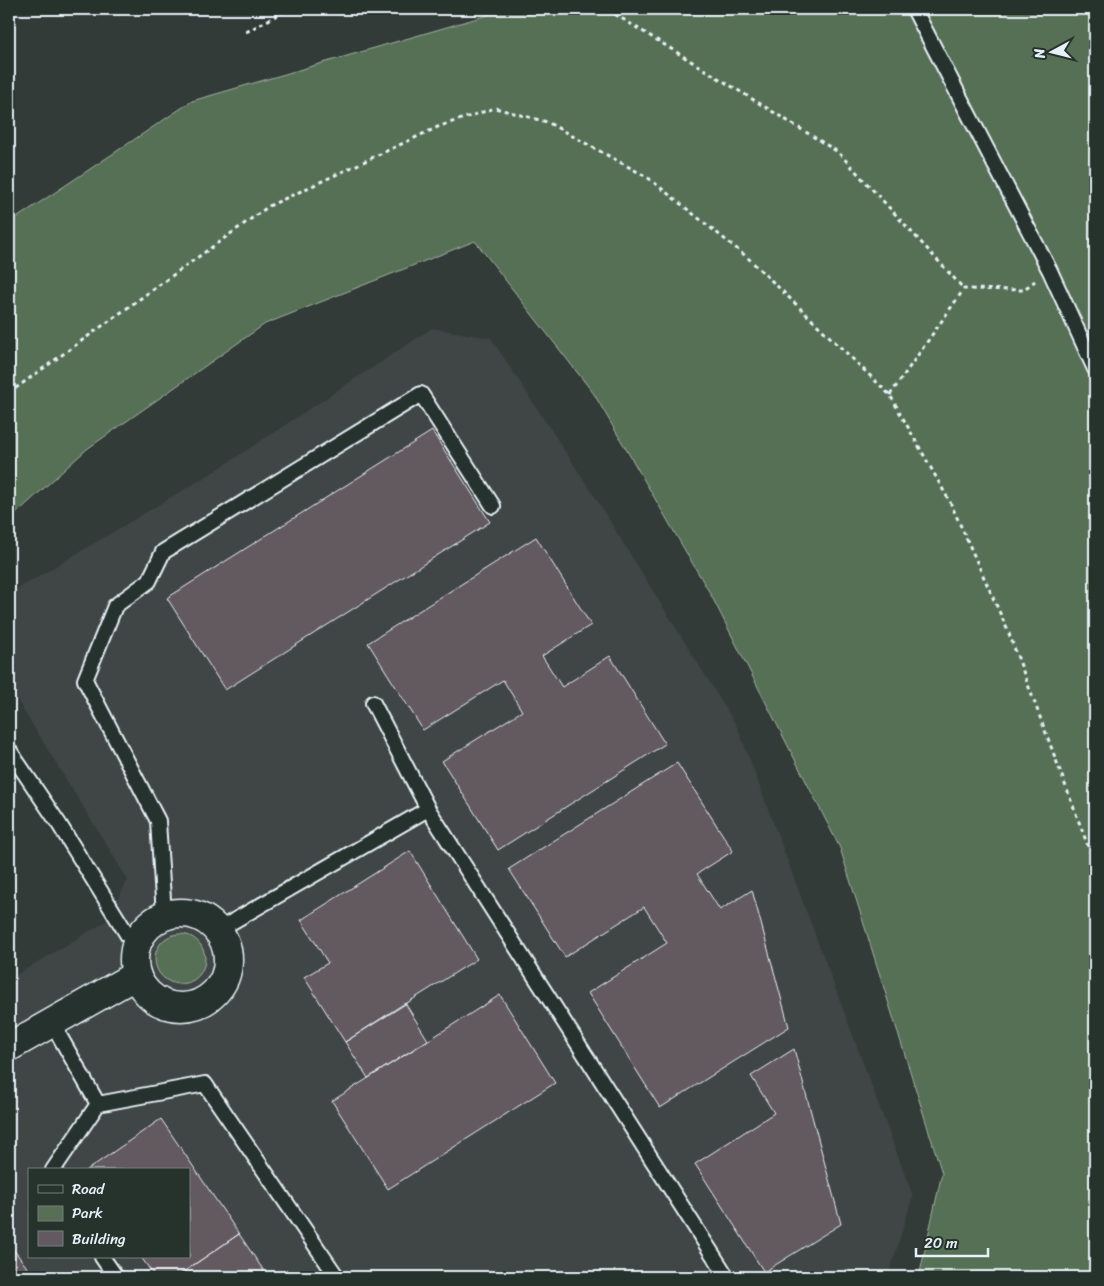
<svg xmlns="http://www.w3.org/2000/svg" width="1104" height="1286" font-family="Sriracha,sans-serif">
<rect width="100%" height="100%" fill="#323b37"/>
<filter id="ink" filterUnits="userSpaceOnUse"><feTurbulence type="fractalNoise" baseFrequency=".02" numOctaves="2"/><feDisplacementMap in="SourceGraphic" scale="10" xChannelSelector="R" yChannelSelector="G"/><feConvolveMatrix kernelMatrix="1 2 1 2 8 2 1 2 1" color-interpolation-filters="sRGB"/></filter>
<g filter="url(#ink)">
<path fill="#414444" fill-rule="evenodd" d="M432 328 491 338 592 492 738 728 913 1196 888 1277H9V979L105 922 128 880 9 687V594L215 471ZM29 1170H189V1257H29Z"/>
<path fill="#576f54" stroke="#a0b0a6" d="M487 9H1095V1277H919L942 1173 840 848 711 595 594 394 475 241 265 324 87 449 9 520V223L192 101 488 15Z
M155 959a25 25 0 1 1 50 0a25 25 0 1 1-50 0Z"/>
<path fill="#635a61" stroke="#e8f1f8" d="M432 431 490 522 225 690 167 598Z
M536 537 591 625 542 656 562 687 610 656 665 744 498 850 442 761 522 711 503 680 423 730 368 643Z
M677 763 733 851 697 874 720 910 752 890 789 1027 660 1108 588 993 667 943 644 907 565 957 509 869Z
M410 851 477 959 345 1042 304 977 328 963 301 920Z
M500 995 555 1083 388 1189 332 1101Z
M405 1003 428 1040 368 1078 345 1042Z
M794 1049 841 1224 764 1272 695 1164 774 1113 751 1076Z
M161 1119 239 1234 176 1277H155L141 1257H189V1170H87Z
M239 1234 268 1277H176Z
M14 1250 34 1277H9V1254Z"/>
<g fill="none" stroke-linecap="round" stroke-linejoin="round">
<g stroke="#e8f1f8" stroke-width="18">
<path id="service" d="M914 9 1050 271 1095 369
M9 750 59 824 135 947
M428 809 727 1277
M164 915 158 821 85 680 115 606 149 581 163 552 421 394 493 506
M218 930 428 809 373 703
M52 1023 98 1104 205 1084 337 1277
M53 1170 98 1104
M102 1257 116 1277"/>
</g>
<g stroke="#e8f1f8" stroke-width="31">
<path id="minor" d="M134 960a47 47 0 1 1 94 0a47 47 0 1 1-94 0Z
M9 1047 136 975"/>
</g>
<path stroke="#e8f1f8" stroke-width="3" stroke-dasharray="4 4" stroke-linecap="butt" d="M600 9 613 13 838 152 964 289
M246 32 289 9
M9 393 269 206 440 126 495 108 547 122 647 177 747 257 890 395 950 502 1008 631 1095 865
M890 395 964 289 1023 290 1035 281
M1089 1277 1095 1268"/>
<use href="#service" stroke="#26332d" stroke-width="14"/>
<use href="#minor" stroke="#26332d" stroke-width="28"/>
</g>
</g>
<rect width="1104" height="1286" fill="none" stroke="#26332d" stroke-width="30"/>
<rect x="15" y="15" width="1074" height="1256" fill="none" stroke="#e8f1f8" stroke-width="2" filter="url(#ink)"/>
<rect x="28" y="1168" width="162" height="90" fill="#26332d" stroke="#747f7e"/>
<rect x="38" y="1185" width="25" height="8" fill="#26332d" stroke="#747f7e"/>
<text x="72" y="1194" font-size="15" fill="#e8f1f8">Road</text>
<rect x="38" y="1206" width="25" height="15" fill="#576f54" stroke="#747f7e"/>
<text x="72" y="1218" font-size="15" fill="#e8f1f8">Park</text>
<rect x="38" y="1231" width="25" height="15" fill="#635a61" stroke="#747f7e"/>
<text x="72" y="1244" font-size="15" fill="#e8f1f8">Building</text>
<g transform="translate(1052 52) rotate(263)" stroke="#26332d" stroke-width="4" paint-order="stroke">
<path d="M0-4L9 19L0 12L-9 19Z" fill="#e8f1f8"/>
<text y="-8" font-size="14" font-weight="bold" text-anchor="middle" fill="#e8f1f8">N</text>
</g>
<path d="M916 1248v8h72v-8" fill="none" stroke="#e8f1f8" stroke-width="2.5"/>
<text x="924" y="1248" font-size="15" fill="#e8f1f8" stroke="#26332d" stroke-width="4" paint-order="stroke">20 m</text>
</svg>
